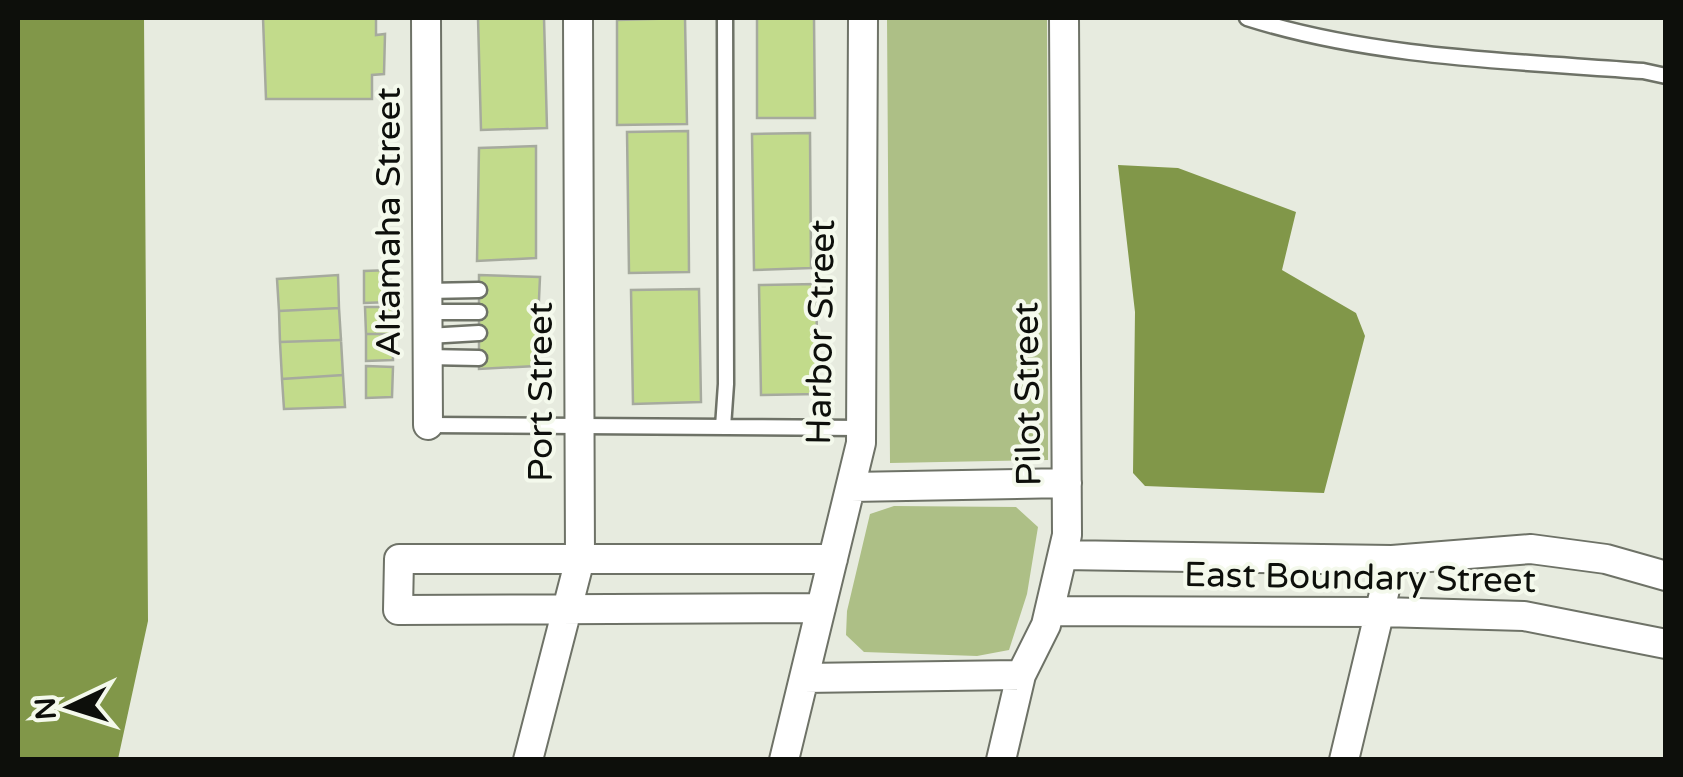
<svg xmlns="http://www.w3.org/2000/svg" width="1683" height="777" font-family="'Varela Round',sans-serif">
<rect width="100%" height="100%" fill="#e7ebdf"/>
<path fill="#adbf86" d="M887 18H1047L1048 460 890 463Z
M894 506 1016 507 1038 527 1027 594 1009 650 977 656 864 652 846 635 847 611 870 514Z"/>
<path fill="#819749" d="M18 18H144L148 621 118 759H18Z
M1118 165 1178 168 1296 212 1282 270 1356 313 1365 336 1324 493 1145 486 1133 473 1135 312Z"/>
<path fill="#c2db8b" stroke="#a6aa9e" stroke-width="2.5" d="M263 18H376V35L385 34 384 74 372 75V99H266Z
M478 18H544L547 128 481 130Z
M685 18 687 124 617 125V20Z
M757 18H814L815 118H757Z
M688 131 689 272 629 273 627 132Z
M810 133 811 268 754 270 752 134Z
M536 146V258L477 261 479 148Z
M391 270V302L364 303V271Z
M338 275 339 308 279 311 277 279Z
M479 275 540 277 536 366 479 369Z
M816 284 818 394 761 395 759 285Z
M699 289 701 402 633 404 631 290Z
M365 307H392V334H366Z
M339 308 341 340 280 342 279 311Z
M366 334H392L393 360 366 361Z
M341 340 343 375 282 379 280 342Z
M366 366 393 367 392 397 366 398Z
M343 375 345 407 284 409 282 379Z"/>
<g fill="none" stroke-linecap="round" stroke-linejoin="round">
<g stroke="#6e7267" stroke-width="19">
<path id="service" d="M1247 18C1373 58 1512 61 1643 71L1666 76
M427 291 479 290
M427 312H479
M428 336 479 333
M428 357 479 358
M428 425 861 428
M723 427 726 384 725 18"/>
</g>
<g stroke="#6e7267" stroke-width="32">
<path id="minor" d="M426 18 428 425
M851 487 1067 483
M1063 555 1392 560 1531 549 1606 559 1666 576
M821 608 398 610 399 559H833
M1050 611 1382 612 1524 616 1666 644
M804 678 1021 675
M528 760 580 559 578 18
M784 760 861 443 863 18
M1001 760 1021 675 1046 625 1067 535 1064 18
M1344 760 1392 560"/>
</g>
<use href="#service" stroke="#fff" stroke-width="14"/>
<use href="#minor" stroke="#fff" stroke-width="28"/>
</g>
<g text-anchor="middle" dominant-baseline="central" stroke-width="8" stroke-linejoin="round" paint-order="stroke">
<g font-size="35" fill="#0d0f0b" stroke="#f4f9ec">
<text transform="translate(389 222) rotate(-90)">Altamaha Street</text>
<text transform="translate(821 332) rotate(-89)">Harbor Street</text>
<text transform="translate(541 392) rotate(-90)">Port Street</text>
<text transform="translate(1028 394) rotate(-91)">Pilot Street</text>
<text transform="translate(1360 578) rotate(1)">East Boundary Street</text>
</g>
</g>
<rect width="1683" height="777" fill="none" stroke="#0d0f0b" stroke-width="40"/>
<g transform="translate(70 707) rotate(266)" stroke="#f4f9ec" stroke-width="8" paint-order="stroke">
<path d="M0-8L18 38L0 25L-18 38Z" fill="#0d0f0b"/>
<text y="-15" font-size="28" font-weight="bold" text-anchor="middle" fill="#0d0f0b">N</text>
</g>
</svg>
